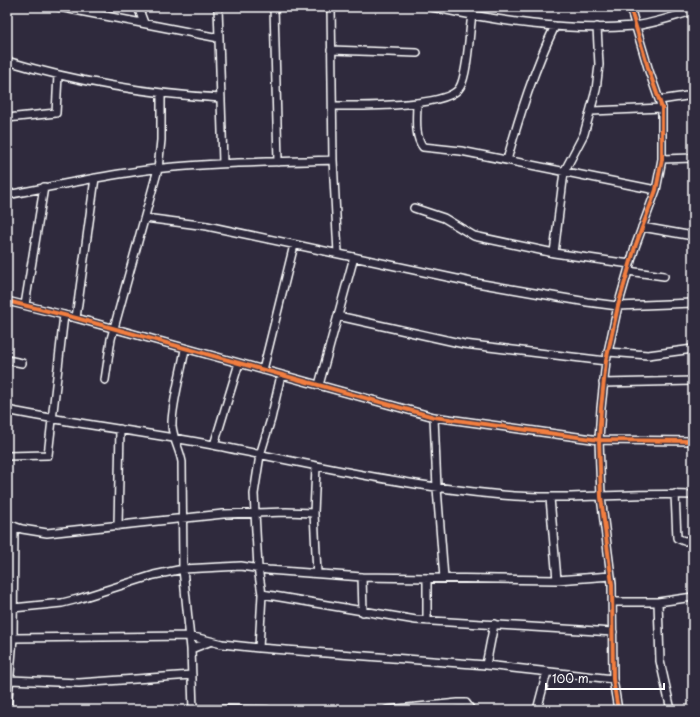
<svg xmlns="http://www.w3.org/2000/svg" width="700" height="717" font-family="'Playpen Sans',sans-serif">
<rect width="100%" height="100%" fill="#2f2a3d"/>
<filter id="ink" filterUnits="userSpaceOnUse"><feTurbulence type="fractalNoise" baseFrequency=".025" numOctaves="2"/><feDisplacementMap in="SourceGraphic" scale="8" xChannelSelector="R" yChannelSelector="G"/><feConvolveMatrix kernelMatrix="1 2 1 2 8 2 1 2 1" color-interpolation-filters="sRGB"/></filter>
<g filter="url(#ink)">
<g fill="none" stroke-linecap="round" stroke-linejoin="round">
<g stroke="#fff" stroke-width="10">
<path id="minor" d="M59 7 219 38
M138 7 144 23
M218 7 223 163
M274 7 278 162
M331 7 333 160 338 253
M432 7C498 21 566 32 634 26 653 24 674 16 693 11
M331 50 417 53
M7 61C77 82 148 94 221 98
M660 100 693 95
M417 103C417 116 414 136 423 147L461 151 656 190
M333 106C356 106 449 108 460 87 468 73 469 33 472 15
M592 111 662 108
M7 118 56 113 58 75
M662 159 693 158
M507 160C520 114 534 69 555 26
M7 195C67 184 126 170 187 166 235 162 284 162 333 160
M414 208 444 218 474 236 554 253 630 264
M145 218 207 226 471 282 587 302 618 306 693 303
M642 227 693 236
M554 253 564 172 584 134 596 90 599 65 597 27
M628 271 664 276
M7 301 76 318 434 417 599 440 693 441
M25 305 44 187
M338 316 464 344 606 361
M76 318 95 178
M185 349C182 369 171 407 172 426 173 439 180 450 182 462L183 569 191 649 193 710
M608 352 648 355 693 349
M7 360 22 363
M263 370 294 245
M105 380 111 339 158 169 161 140V94
M603 383 693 381
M319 385 354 257
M7 410C75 424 145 432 213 445 309 464 404 486 502 495 567 501 628 492 693 495
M434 417 437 488 444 578
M214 445 239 363
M7 456 48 455 64 315
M316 467 314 513 317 573
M675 494 677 538 684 541 693 540
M550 498 557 580
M7 524 22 529 47 533 223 514 286 512 314 513
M118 526 120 429
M362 577 363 612
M262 594 416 620 613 632
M613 602H658L693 597
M658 602 660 661 671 710
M13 608 62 603 78 599 154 575 183 569 241 566 268 570 362 577 557 580 611 576
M427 621V578
M13 638 190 636 222 644 259 648 486 665 613 679
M259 648 262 594 258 568 254 494 260 455 271 419 281 375
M191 649 209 642
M486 665 494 624
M11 680 79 683 192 675
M193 709 267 710
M7 710 13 638 14 526
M387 710 458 703H466L471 710
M537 710 547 672
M618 710 613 679 612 584 601 497 599 440 601 408 606 361 618 306 635 247 656 190 662 159V108L649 71 630 7"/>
</g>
<use href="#minor" stroke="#2f2a3d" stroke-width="7"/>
<g stroke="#2f2a3d" stroke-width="6">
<path id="cycleway" d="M7 301 76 318 434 417 599 440 693 441
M618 710 613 679 612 584 601 497 599 440 601 408 606 361 618 306 635 247 656 190 662 159V108L649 71 630 7"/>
</g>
<use href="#cycleway" stroke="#f27e40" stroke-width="4"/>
</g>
</g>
<rect width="700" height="717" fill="none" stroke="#2f2a3d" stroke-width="24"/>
<rect x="12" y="12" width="676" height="693" fill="none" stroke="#fff" stroke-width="1.5" filter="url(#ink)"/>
<path d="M546 683v6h118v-6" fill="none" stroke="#ffffff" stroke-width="2"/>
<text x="552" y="683" font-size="12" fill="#ffffff" stroke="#2f2a3d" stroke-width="3" paint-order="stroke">100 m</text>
</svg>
